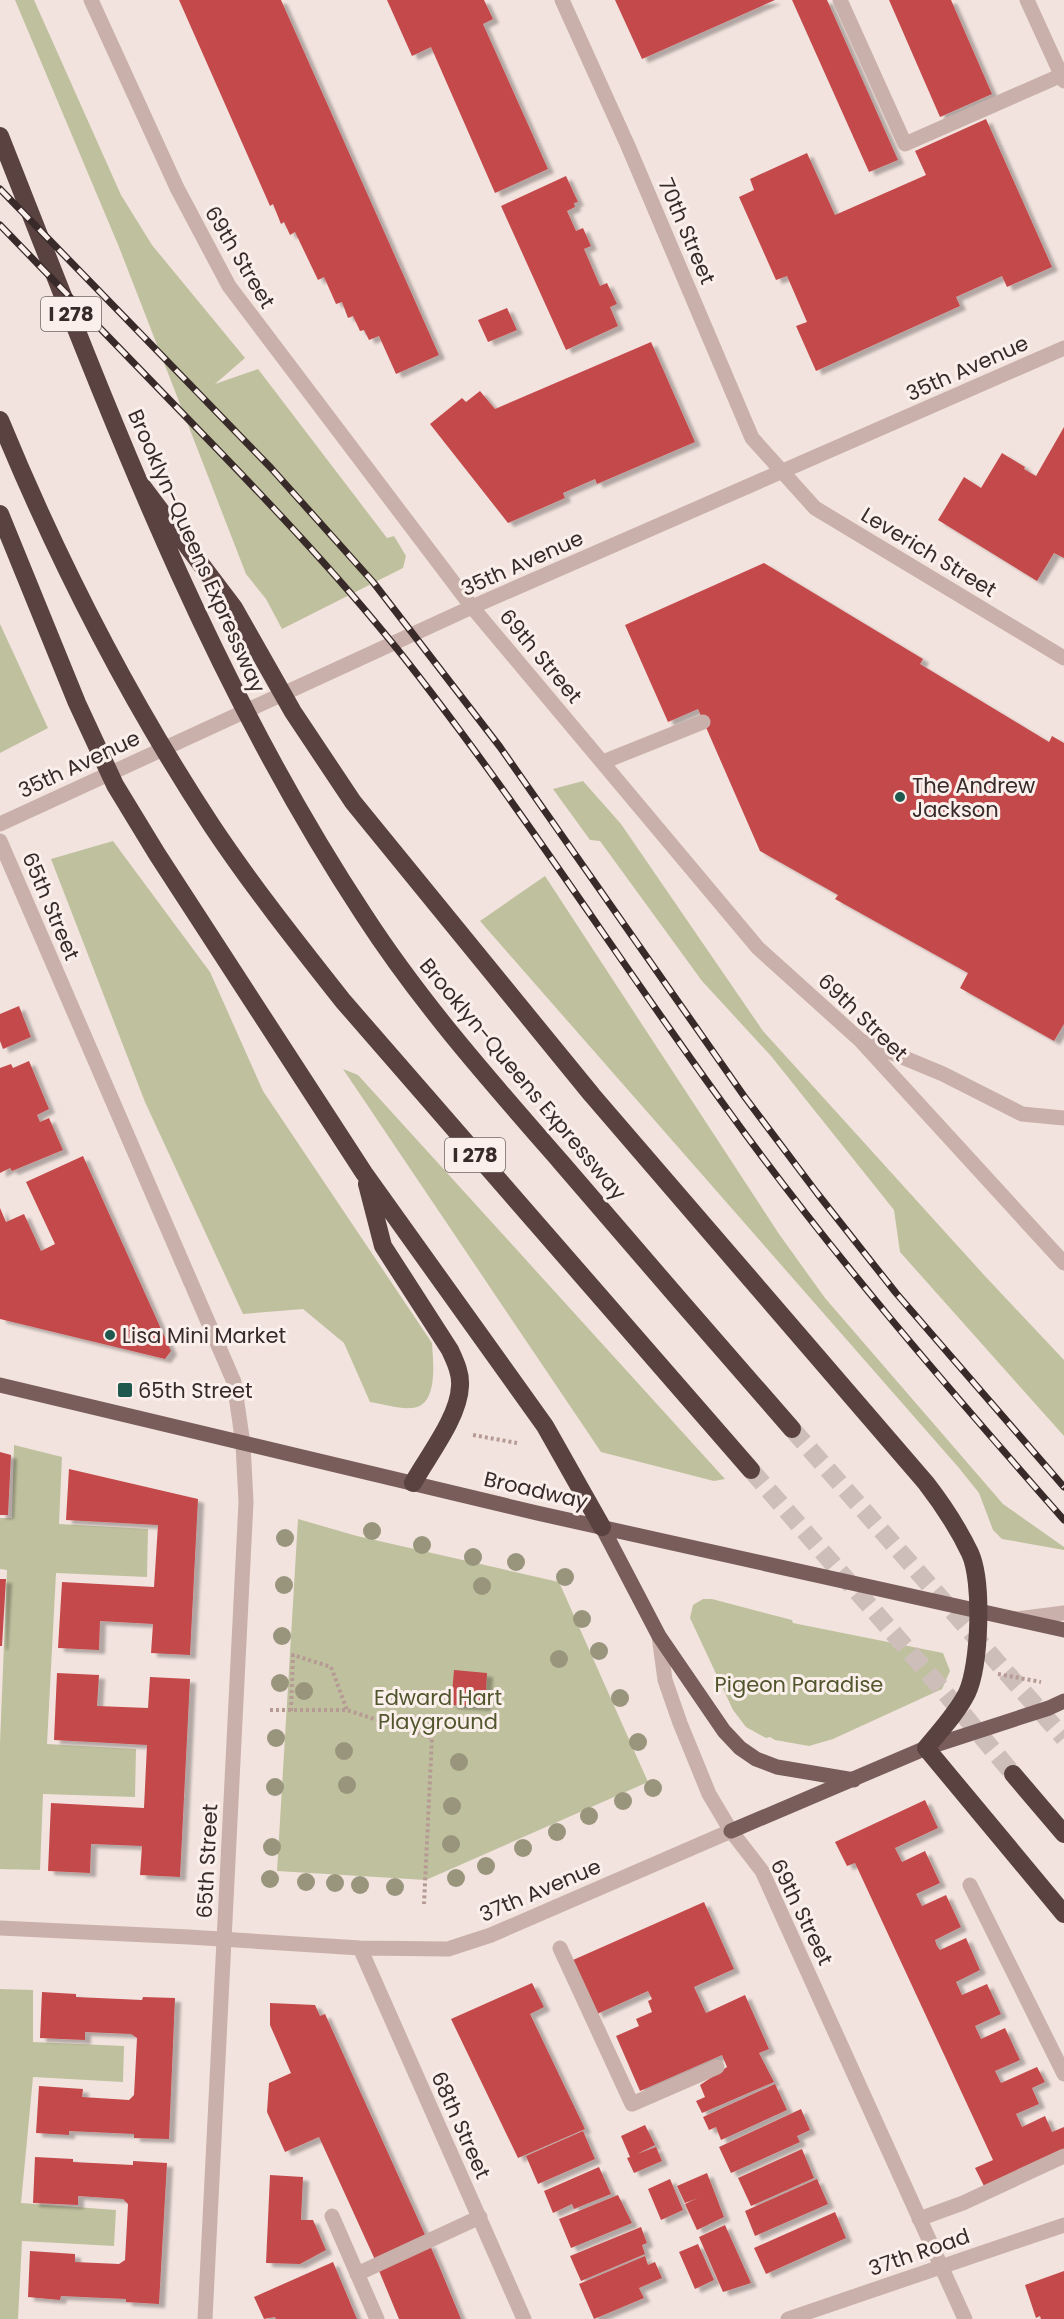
<svg xmlns="http://www.w3.org/2000/svg" width="1064" height="2319" font-family="Poppins,sans-serif">
<defs>
<filter id="shadow"><feDropShadow dx="6" dy="4" stdDeviation="1.5" flood-color="#0004"/></filter>
</defs>
<rect width="100%" height="100%" fill="#f2e3de"/>
<path fill="#bfc19e" d="M15 0H34L121 195 152 245 245 358 215 384 258 369 387 538 394 536 406 556 403 568 282 629 266 599 246 574 119 247Z
M0 624 48 728 0 753Z
M583 781 621 824 763 1031 984 1275 1064 1360V1436L900 1252 894 1210 771 1056 702 981 600 841 590 840 553 789Z
M113 841 210 972 263 1091 432 1343C433 1361 439 1406 412 1408 399 1409 383 1404 370 1402L344 1343 303 1309 243 1314 145 1102 51 859Z
M545 876 779 1234 825 1298 1003 1504 1064 1547V1550L1002 1539 993 1530 979 1493 959 1468 480 921Z
M343 1069 358 1075 725 1479 714 1481 601 1452Z
M14 1445 62 1457 59 1524 148 1529 147 1577 56 1573 47 1744 136 1749 135 1797 43 1794 40 1870 0 1869V1743L7 1570 0 1569V1518H12Z
M298 1519 357 1536 559 1582 648 1782 426 1880 277 1871Z
M703 1599H712L792 1620 793 1623 943 1653 950 1671 942 1689 833 1739 809 1746 775 1740 770 1737 766 1738 746 1727 733 1710 690 1618 693 1605Z
M0 1989 33 1990V2042L124 2046 123 2082 33 2077 21 2203 116 2210 114 2246 22 2241 18 2319H0Z"/>
<path fill="#c44a4c" filter="url(#shadow)" d="M179 0H281L439 355 396 374 379 336 369 340 364 330 360 331 353 316 348 318 342 302 336 304 324 277 318 280 295 232 290 235 284 222 281 224 273 204 270 206Z
M387 0H484L493 19 483 24 548 169 495 193 431 47 412 56Z
M615 0H775L642 59Z
M792 0H827L898 160 869 172Z
M889 0H951L992 94 940 117Z
M986 119 1052 267 1007 287 1002 276 956 297 960 306 816 371 796 326 807 322 787 276 776 280 739 197 754 190 750 179 807 153 835 215 926 175 915 151Z
M566 176 578 202 574 203 575 207 567 211 576 231 583 228 591 246 584 249 600 286 607 283 617 304 610 307 618 326 566 350 501 206Z
M507 308 517 330 488 342 478 320Z
M651 342 695 442 597 484 595 479 563 493 565 498 508 523 430 424 462 398 466 402 480 391 495 409Z
M1064 427V558L1054 553 1037 581 938 520 964 477 981 488 1002 453 1025 467 1024 469 1036 476Z
M764 563 923 659 920 664 1049 742 1052 736 1064 743V1024L1054 1041 960 988 968 973 835 899 838 895 760 851 698 709 668 722 625 625Z
M19 1006 31 1037 3 1049 0 1041V1014Z
M29 1061 49 1109 37 1115 40 1122 49 1118 63 1150 12 1171 10 1168 0 1173V1068L11 1064 13 1068Z
M83 1156 171 1351 165 1359 0 1319V1208L6 1222 24 1214 41 1251 55 1244 26 1182Z
M0 1452 11 1455 8 1515H0Z
M69 1469 198 1499 190 1655 151 1653 153 1624 100 1621 99 1650 58 1648 62 1582 154 1587 158 1525 66 1520Z
M0 1579H6L2 1646H0Z
M454 1670 487 1673 485 1707 451 1705Z
M57 1673 99 1675 97 1706 148 1708 150 1677 190 1679 180 1877 140 1875 142 1846 91 1844 90 1873 48 1871 51 1803 144 1808 147 1745 54 1740Z
M925 1800 938 1828 895 1848 902 1862 925 1851 940 1883 916 1894 922 1906 946 1895 961 1927 935 1940 937 1946 940 1950 966 1938 980 1970 956 1982 962 1995 987 1984 1001 2014 975 2026 981 2039 1005 2028 1020 2060 995 2071 1001 2083 1037 2067 1045 2082 1032 2088 1039 2104 1016 2114 1022 2127 1045 2116 1052 2132 1064 2127V2152L985 2188 975 2168 993 2160 855 1863 847 1866 835 1842Z
M704 1902 734 1969 694 1987 706 2013 745 1995 769 2049 759 2053 774 2082 702 2113 696 2101 705 2097 700 2085 727 2067 722 2055 640 2091 616 2036 639 2026 636 2019 652 2012 648 2001 652 1999 648 1991 597 2014 573 1960Z
M532 1983 544 2007 530 2014 585 2129 518 2158 451 2019Z
M42 1992 76 1994V1997L142 2000 143 1997 175 1998 169 2139 134 2138V2134L69 2131V2135L36 2133 39 2086 83 2089 82 2097 129 2100 134 2095 137 2038 131 2034 85 2032V2040L40 2038Z
M270 2003 315 2005 320 2016 325 2014 427 2239 376 2262 319 2137 285 2152 267 2112 269 2083 291 2073 270 2025Z
M775 2084 787 2110 721 2140 716 2127 709 2130 703 2117Z
M801 2109 810 2130 797 2136 800 2142 731 2173 719 2147Z
M645 2125 655 2145 637 2154 656 2147 662 2161 634 2173 627 2158 630 2157 621 2136Z
M583 2131 595 2159 538 2184 526 2156Z
M802 2149 814 2178 751 2206 738 2178Z
M35 2157 73 2159V2162L133 2165V2161L167 2163 159 2304 126 2302V2299L61 2296 60 2300 28 2297 30 2251 75 2254V2262L119 2264 125 2260 128 2204 123 2199 78 2196V2205L33 2203Z
M599 2167 611 2194 574 2209 572 2204 553 2213 544 2191Z
M707 2173 724 2217 697 2230 685 2204 698 2198 685 2203 677 2186Z
M270 2175 303 2177 301 2220H313L326 2250 300 2264 266 2263Z
M670 2179 683 2210 661 2220 648 2189Z
M817 2179 828 2204 755 2236 745 2211Z
M618 2195 632 2223 571 2248 559 2219Z
M835 2212 846 2238 766 2274 754 2248Z
M725 2225 751 2283 723 2292 699 2237Z
M641 2227 647 2243 642 2245 645 2254 581 2281 570 2256Z
M429 2243 439 2266 461 2319H399L377 2266Z
M698 2244 714 2280 695 2289 679 2252Z
M645 2256 648 2265 655 2262 662 2278 639 2288 644 2298 594 2319 579 2284Z
M333 2262 357 2319H276L275 2317 264 2319 254 2297Z
M1064 2271V2319H1041L1040 2316 1036 2318 1025 2285Z"/>
<g fill="none" stroke-linecap="round" stroke-linejoin="round">
<path stroke="#cdbeba" stroke-width="18" stroke-dasharray="18 9" stroke-linecap="butt" d="M792 1429 1064 1738
M751 1470 942 1689 1013 1774"/>
<path stroke="#b69a94" stroke-width="4" stroke-dasharray="3 3" stroke-linecap="butt" d="M473 1435 517 1443
M998 1674 1041 1682
M270 1710H347L432 1738 424 1904
M291 1711 293 1655 331 1667 347 1710"/>
<path stroke="#cab0aa" stroke-width="15" d="M91 0 177 188 229 286 472 607 758 948 860 1040 1064 1263
M562 0 628 146 752 438 815 508 1064 658
M840 0 905 144 1064 74
M1027 0 1064 81
M603 762 703 722
M0 824 472 607 1064 348
M0 841 234 1382 243 1444 246 1502 205 2319
M866 1042 943 1074 1022 1114 1064 1118
M1016 1619 1064 1613
M659 1636 665 1680 680 1723 709 1794 731 1831 762 1871 965 2319
M970 1885 1064 2074
M0 1928 189 1937 360 1948 448 1949 491 1935 731 1831
M360 1948 524 2319
M560 1948 632 2104 717 2067
M332 2216 377 2319
M919 2219 963 2203 1064 2156
M357 2274 480 2217
M788 2319 1064 2225"/>
<path stroke="#795d5b" stroke-width="15" d="M0 1385 537 1513 1064 1630
M602 1527 659 1636 724 1731 740 1748 756 1759 777 1767 854 1780
M731 1831 926 1748 1049 1708 1064 1701"/>
<path stroke="#594240" stroke-width="18" d="M0 136C106 404 205 674 364 915 421 1003 491 1082 560 1161 637 1251 714 1340 792 1429
M0 420C58 561 128 698 212 826 252 886 298 944 343 1001L751 1470
M139 482 234 608 293 712 353 802 592 1095 926 1483C943 1505 958 1528 970 1553 983 1581 980 1665 967 1693 957 1713 940 1731 926 1748L1064 1914
M0 514 77 703 115 785 157 854 364 1173 545 1426 602 1527
M367 1184 383 1246 450 1350C455 1361 461 1373 460 1386 459 1417 428 1456 413 1483
M1013 1774 1064 1834"/>
<g stroke="#382a29" stroke-width="7">
<path id="rail" d="M0 189 271 468 373 582 500 747 744 1096 817 1193 896 1293 1064 1487
M0 225C63 290 125 354 188 419 260 493 333 569 398 650 515 797 616 957 727 1109 831 1253 947 1387 1064 1520"/>
</g>
<use href="#rail" stroke="#faefea" stroke-width="4.5" stroke-dasharray="14" stroke-linecap="butt"/>
</g>
<g fill="#99957d">
<circle cx="372" cy="1531" r="9"/>
<circle cx="285" cy="1538" r="9"/>
<circle cx="422" cy="1545" r="9"/>
<circle cx="473" cy="1557" r="9"/>
<circle cx="516" cy="1562" r="9"/>
<circle cx="565" cy="1577" r="9"/>
<circle cx="284" cy="1585" r="9"/>
<circle cx="482" cy="1586" r="9"/>
<circle cx="582" cy="1619" r="9"/>
<circle cx="282" cy="1636" r="9"/>
<circle cx="599" cy="1651" r="9"/>
<circle cx="559" cy="1659" r="9"/>
<circle cx="280" cy="1683" r="9"/>
<circle cx="304" cy="1691" r="9"/>
<circle cx="620" cy="1698" r="9"/>
<circle cx="276" cy="1738" r="9"/>
<circle cx="638" cy="1742" r="9"/>
<circle cx="344" cy="1751" r="9"/>
<circle cx="459" cy="1762" r="9"/>
<circle cx="347" cy="1785" r="9"/>
<circle cx="275" cy="1787" r="9"/>
<circle cx="653" cy="1788" r="9"/>
<circle cx="623" cy="1801" r="9"/>
<circle cx="452" cy="1806" r="9"/>
<circle cx="589" cy="1816" r="9"/>
<circle cx="557" cy="1832" r="9"/>
<circle cx="451" cy="1844" r="9"/>
<circle cx="272" cy="1847" r="9"/>
<circle cx="523" cy="1848" r="9"/>
<circle cx="486" cy="1866" r="9"/>
<circle cx="456" cy="1878" r="9"/>
<circle cx="270" cy="1879" r="9"/>
<circle cx="306" cy="1882" r="9"/>
<circle cx="335" cy="1883" r="9"/>
<circle cx="360" cy="1885" r="9"/>
<circle cx="395" cy="1887" r="9"/>
</g>
<g fill="#1f594e" stroke="#faefea" stroke-width="2">
<circle cx="900" cy="797" r="6"/>
<circle cx="110" cy="1335" r="6"/>
<rect x="117" y="1382" width="16" height="16" rx="3"/>
</g>
<g text-anchor="middle" dominant-baseline="central" stroke-width="6" stroke-linejoin="round" paint-order="stroke">
<g fill="#faefea" stroke="#726563" stroke-width="1.5">
<rect x="41" y="297" width="60" height="34" rx="4.5"/>
<rect x="445" y="1138" width="60" height="34" rx="4.5"/>
</g>
<g font-size="20" font-weight="bold" fill="#382a29">
<text x="71" y="314">I 278</text>
<text x="475" y="1155">I 278</text>
</g>
<g font-size="21" fill="#382a29" stroke="#faefea">
<text transform="translate(687 231) rotate(67)">70th Street</text>
<text transform="translate(240 257) rotate(59)">69th Street</text>
<text transform="translate(967 368) rotate(-24)">35th Avenue</text>
<text transform="translate(197 551) rotate(66)">Brooklyn-Queens Expressway</text>
<text transform="translate(929 552) rotate(31)">Leverich Street</text>
<text transform="translate(522 563) rotate(-24)">35th Avenue</text>
<text transform="translate(541 656) rotate(50)">69th Street</text>
<text transform="translate(79 764) rotate(-25)">35th Avenue</text>
<text transform="translate(51 906) rotate(67)">65th Street</text>
<text transform="translate(863 1017) rotate(44)">69th Street</text>
<text transform="translate(523 1079) rotate(50)">Brooklyn-Queens Expressway</text>
<text transform="translate(536 1490) rotate(13)">Broadway</text>
<text transform="translate(207 1861) rotate(-87)">65th Street</text>
<text transform="translate(540 1890) rotate(-23)">37th Avenue</text>
<text transform="translate(802 1912) rotate(64)">69th Street</text>
<text transform="translate(461 2125) rotate(66)">68th Street</text>
<text transform="translate(919 2252) rotate(-19)">37th Road</text>
</g>
<g font-size="21" fill="#382a29" stroke="#faefea" text-anchor="start">
<text x="912" y="785">The Andrew<tspan x="912" dy="24">Jackson</tspan></text>
<text x="122" y="1335">Lisa Mini Market</text>
<text x="138" y="1390">65th Street</text>
</g>
<g font-size="21" fill="#51562d" stroke="#faefea">
<text x="799" y="1684">Pigeon Paradise</text>
<text x="438" y="1697">Edward Hart<tspan x="438" dy="24">Playground</tspan></text>
</g>
</g>
</svg>
